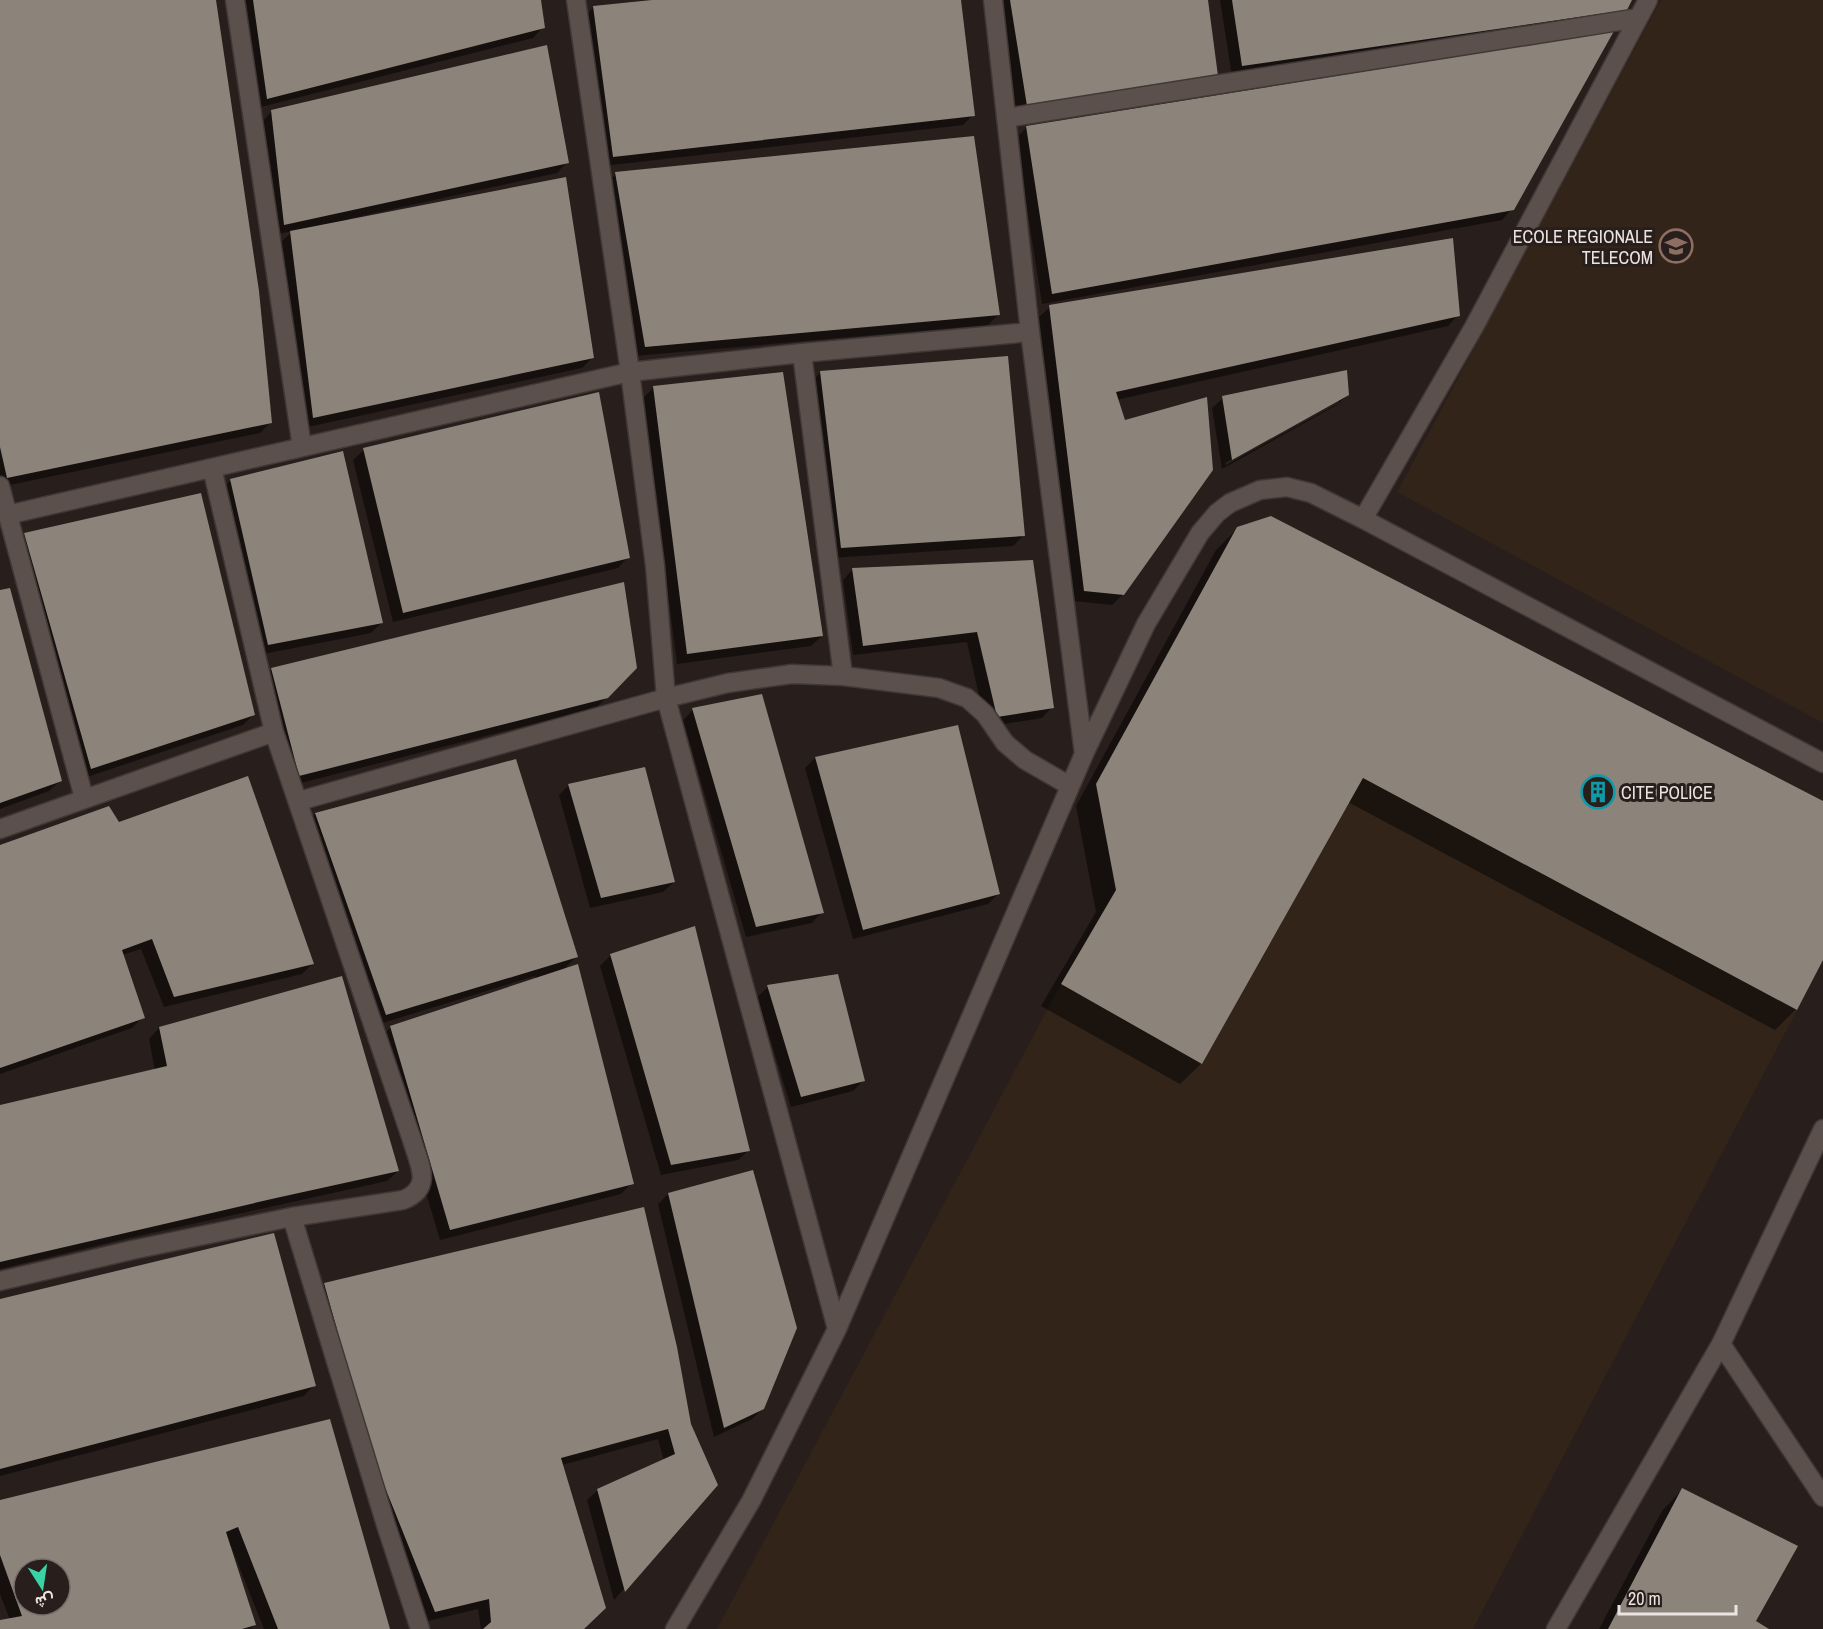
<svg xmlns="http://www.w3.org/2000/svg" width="1823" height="1629" font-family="'Archivo Narrow',Vazirmatn,sans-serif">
<rect width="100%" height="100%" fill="#281e1b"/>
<path fill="#332419" d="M1661 0H1823V723L1397 492Z
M1363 778 1797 1010 1473 1629H717L1061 984 1202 1064Z"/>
<path fill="#0007" fill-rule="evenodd" d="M0 0H214L271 422 260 433 0 487Z
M241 0H540L543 27 533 38 257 108Z
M667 0H960L973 115 963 125 603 166 583 18 594 7Z
M998 0H1206L1017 116Z
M1220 0H1630L1626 9 1615 20 1232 76Z
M272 111 567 162 557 173 348 219V221L592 358 582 368 303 428 280 243 293 231 273 235 262 122Z
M1027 127 1512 209 1502 220 1042 304 1016 138Z
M616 174 999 314 988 325 635 356 605 184Z
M1050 307 1458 315 1448 326 1116 400 1123 594 1112 605 1074 601 1039 317Z
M820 373 1023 536 1013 546 831 558 810 383Z
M653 388 822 636 811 646 677 664 643 398Z
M1347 395 1337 405 1222 469 1212 408 1223 398ZM1339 399V403L1226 465 1225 463Z
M364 450 628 557 618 568 393 622 353 460Z
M230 481 381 623 371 633 258 655 220 491Z
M1238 528 1823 802V957L1796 1009 1775 1030 1348 802 1201 1064 1180 1084 1041 1006 1096 912 1076 806 1216 550Z
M25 534 253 715 243 725 81 779 14 545Z
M1032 561 1052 707 1042 718 986 727 967 642 853 655 843 580 853 569Z
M0 592 60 781 49 791 0 809Z
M636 667 596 708 289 786 262 680 272 669Z
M693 710 822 912 812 923 746 937 683 720Z
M815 758 999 893 988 904 853 939 805 768Z
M515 761 576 957 563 970 632 1183 621 1194 440 1240 380 1038 391 1027 536 979 535 976 376 1025 305 825 315 814Z
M569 785 674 882 663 892 590 908 559 795Z
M0 846 313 963 302 974 164 1007 141 949 122 955 143 1017 132 1028 0 1074Z
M611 955 749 1150 738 1160 661 1175 600 966Z
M341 978 398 1171 387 1181 129 1238 0 1269V1107L155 1071 149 1039 159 1028Z
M768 987 863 1081 853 1091 791 1107 757 997Z
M668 1194 763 1408 752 1419 714 1437 658 1204Z
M325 1284 689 1425 716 1484 614 1600 587 1500 598 1490 664 1461 658 1439 562 1465 582 1629H481L478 1609 424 1622 314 1295Z
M0 1300 314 1385 304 1396 0 1476Z
M329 1421 388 1629H264L231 1546 229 1547 255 1625 250 1629H0V1622L10 1620 0 1594V1501ZM24 1569H60V1605H24Z
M1682 1490 1754 1622 1766 1629H1599L1662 1511Z"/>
<path fill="#8c847b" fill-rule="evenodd" d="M0 0H216L259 291 272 423 7 478 0 447Z
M253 0H541L545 28 267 99Z
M652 0H961L975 116 613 157 593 6Z
M1010 0H1208L1218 76 1027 106Z
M1232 0H1632L1627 10 1242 66Z
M1614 31 1514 210 1052 294 1026 126Z
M547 45 569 163 284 225 271 110Z
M974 136 1000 315 645 347 615 172Z
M566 177 594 358 313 418 290 231Z
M1453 238 1460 316 1116 392 1125 420 1207 397 1213 470 1124 595 1084 591 1049 305Z
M1008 356 1025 536 841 548 820 371Z
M1347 370 1349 395 1232 460 1222 396Z
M783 372 823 636 687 654 653 386Z
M599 392 630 558 403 613 363 448Z
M343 451 383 623 268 645 230 479Z
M201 493 255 715 91 769 24 533Z
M1271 516 1823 801V960L1797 1010 1363 778 1202 1064 1061 984 1116 890 1096 784 1237 527Z
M1033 560 1054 708 997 717 977 632 863 646 852 568Z
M624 582 637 668 608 698 299 776 271 668Z
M10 588 62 781 0 803V590Z
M762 694 824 913 756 927 692 708Z
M958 725 1000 894 863 930 815 757Z
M516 759 578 957 386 1015 315 813Z
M645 767 675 882 601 898 568 784Z
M248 776 314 964 174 997 152 939 122 950 145 1018 0 1068V845L109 806 119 822Z
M695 926 750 1151 671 1165 610 954Z
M578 964 634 1184 450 1230 390 1026Z
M838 974 865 1081 801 1097 767 985Z
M342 976 399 1171 276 1198 0 1262V1105L167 1066 159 1027Z
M753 1170 797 1328 764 1409 724 1428 668 1193Z
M644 1207 677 1347 691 1424 718 1485 625 1592 597 1489 675 1454 668 1429 561 1458 606 1608 584 1629H483L491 1622 489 1599 435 1612 372 1455 324 1283Z
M274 1233 316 1386 0 1469V1299Z
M330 1419 390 1629H278L238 1527 226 1532 256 1625 242 1629H0V1620L22 1616 0 1555V1500ZM24 1569H60V1605H24Z
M1682 1488 1798 1546 1756 1621 1769 1629H1608Z"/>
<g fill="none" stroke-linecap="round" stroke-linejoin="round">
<g stroke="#403836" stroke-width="21">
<path id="street" d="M235 0 302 447
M576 0 630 372 655 566 666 698 837 1329
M993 0 1030 332 1084 754
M1006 118 1638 18
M802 353 843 676
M0 486 84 798
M7 515 630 372 802 353 1030 332
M1363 519 1474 327 1648 0
M299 801 666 698 728 683 792 674 843 676 939 688 967 698 985 714 1005 743 1025 760 1070 786
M0 829 274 732 212 468
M292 1217 386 1525 420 1629
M0 1281 132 1250 292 1217 403 1200C434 1188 419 1164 412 1140L274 732
M1721 1344 1823 1497
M675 1629 751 1501 837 1329 1084 754 1146 624 1200 533 1217 513 1230 503 1260 490 1287 487 1311 493 1363 519 1823 763
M1556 1629 1721 1344 1823 1129"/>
</g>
<use href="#street" stroke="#5c504c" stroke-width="18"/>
</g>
<defs>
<g id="school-ring" transform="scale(1.725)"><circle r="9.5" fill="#281e1b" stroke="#8d6e63" stroke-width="1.5"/><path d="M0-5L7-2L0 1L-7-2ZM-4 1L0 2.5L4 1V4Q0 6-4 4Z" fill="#8d6e63"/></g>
<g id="building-ring" transform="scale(1.725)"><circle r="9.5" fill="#281e1b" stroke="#0f9aa8" stroke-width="1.5"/><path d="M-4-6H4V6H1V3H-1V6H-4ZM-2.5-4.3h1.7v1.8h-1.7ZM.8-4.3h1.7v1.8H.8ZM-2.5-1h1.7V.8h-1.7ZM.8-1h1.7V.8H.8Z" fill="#0f9aa8"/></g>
</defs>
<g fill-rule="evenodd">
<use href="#school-ring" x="1676" y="246"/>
<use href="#building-ring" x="1598" y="792"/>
</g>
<g text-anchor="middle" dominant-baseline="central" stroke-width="6" stroke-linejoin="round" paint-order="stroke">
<g font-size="18" fill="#ebe4e2" stroke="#281e1b" text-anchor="end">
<text x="1653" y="236">ECOLE REGIONALE<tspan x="1653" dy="21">TELECOM</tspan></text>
<text x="1621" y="792" text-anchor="start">CITE POLICE</text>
</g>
</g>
<g transform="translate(42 1587) rotate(168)"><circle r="28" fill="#281e1b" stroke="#766d6b" stroke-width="1.5"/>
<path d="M0-4.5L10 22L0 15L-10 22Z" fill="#38d4a6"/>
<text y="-9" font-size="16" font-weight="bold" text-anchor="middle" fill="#ebe4e2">ش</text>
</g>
<path d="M1619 1605v9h117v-9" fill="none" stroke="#ebe4e2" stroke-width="3"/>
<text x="1628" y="1605" font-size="18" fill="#ebe4e2" stroke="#281e1b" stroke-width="4.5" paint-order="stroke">20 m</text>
</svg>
